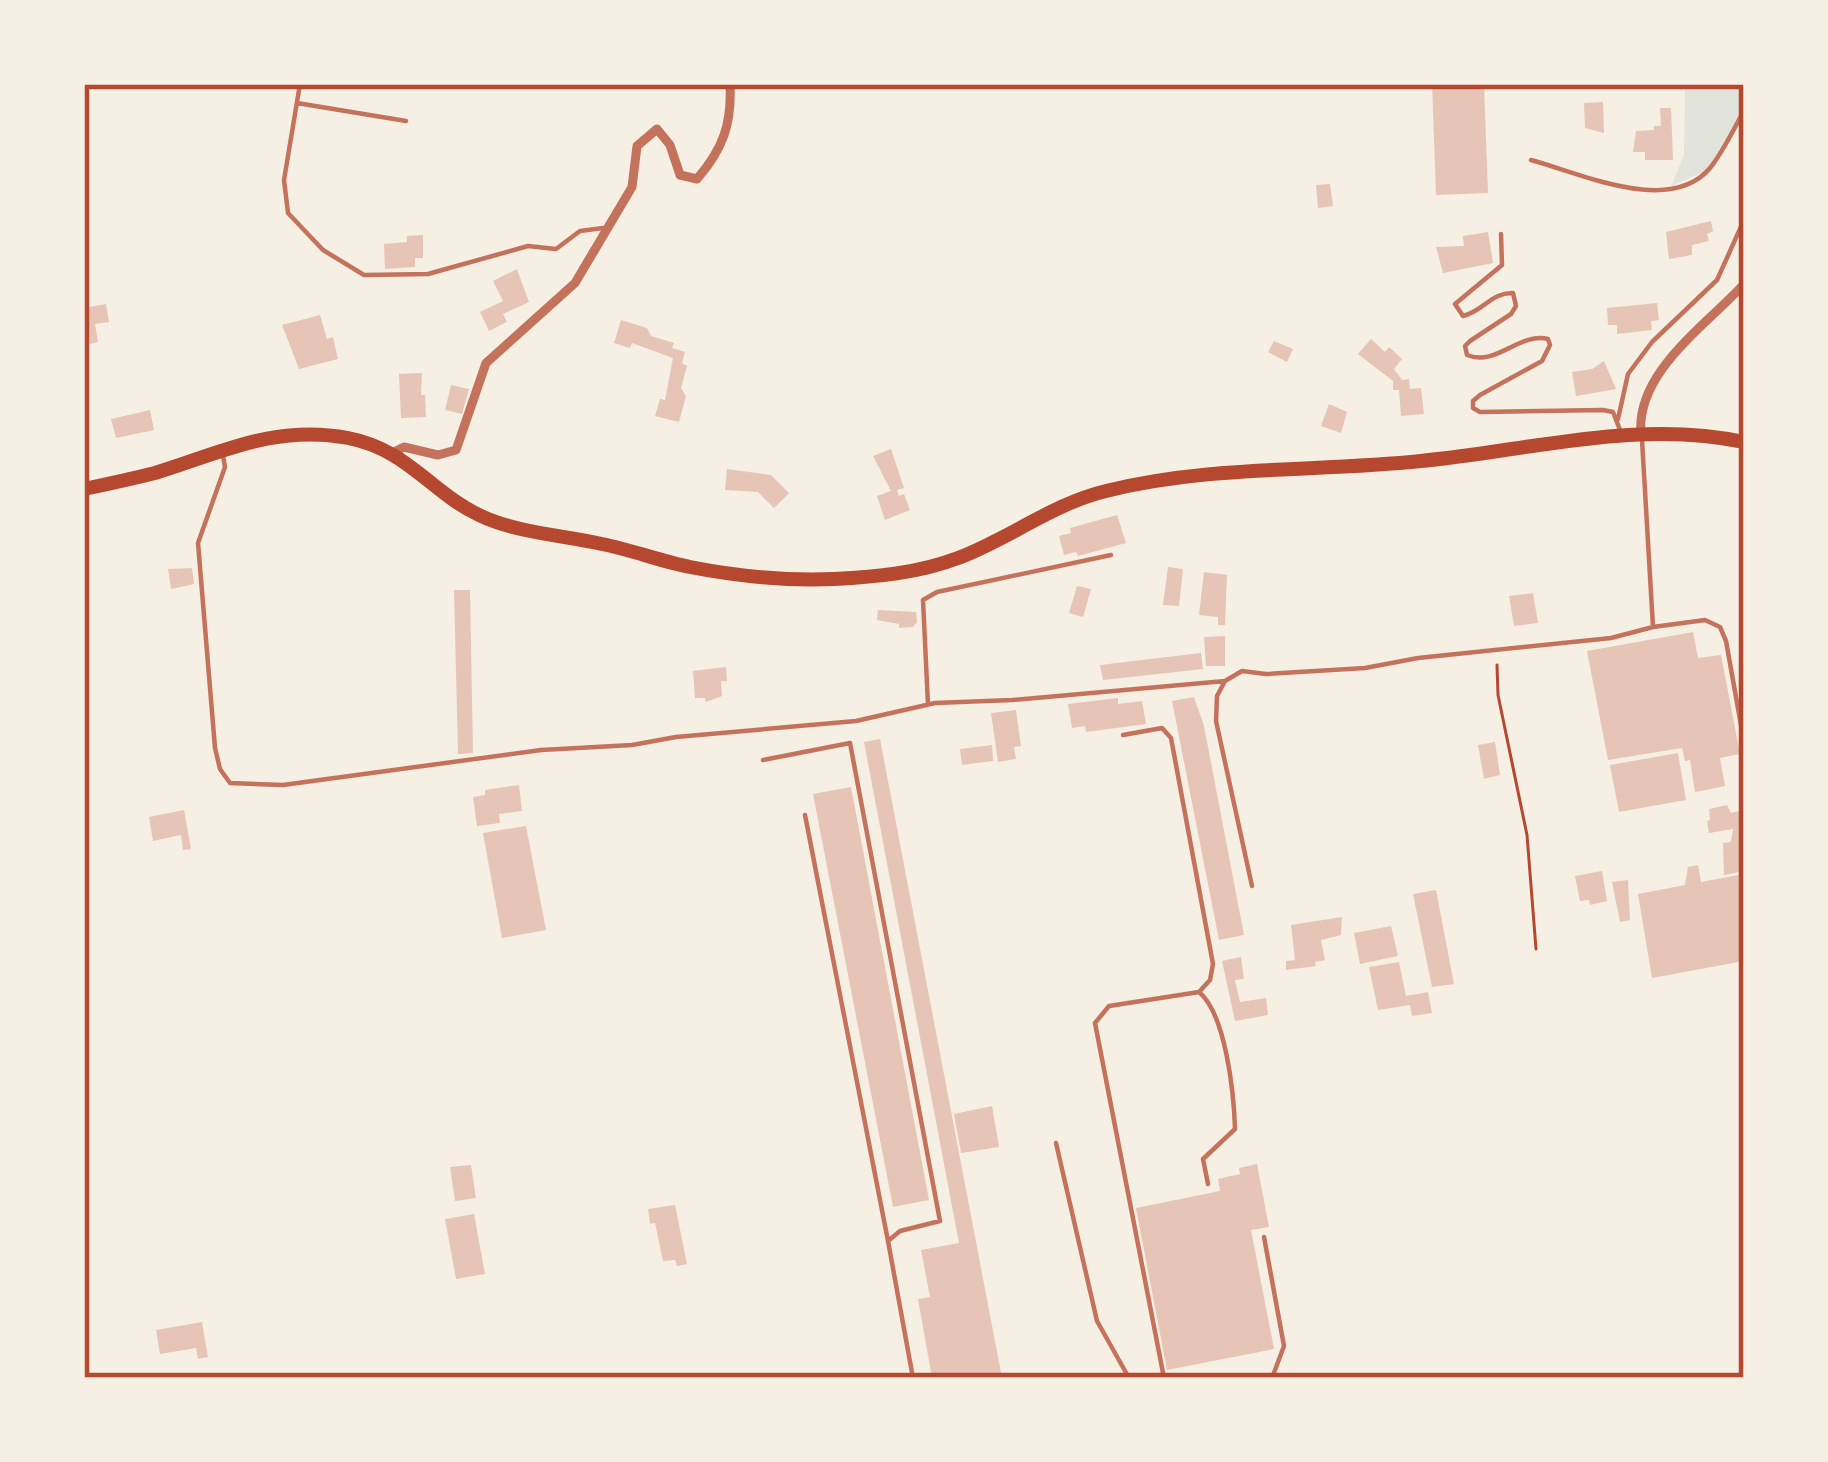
<svg xmlns="http://www.w3.org/2000/svg" width="1828" height="1462" font-family="'Nunito Sans',sans-serif">
<rect width="100%" height="100%" fill="#f6efe4"/>
<path fill="#e2e4dc" d="M1685 84H1744V114L1705 171 1671 186 1684 155Z"/>
<path fill="#e6c5b7" d="M1432 84H1484L1488 193 1436 195Z
M1603 102 1604 133 1585 128 1584 103Z
M1660 108H1671L1673 160H1645V152H1633L1636 131 1654 130V126H1661Z
M1330 184 1333 206 1318 208 1316 185Z
M1711 221 1713 231 1707 234 1709 241 1692 245V255L1669 259 1666 232Z
M1488 232 1493 263 1443 273 1436 247 1464 246 1463 236Z
M423 235V258H415V267L385 269 384 244 407 242V236Z
M517 269 529 302 503 314 507 322 489 331 480 312 503 301 493 281Z
M1657 303 1659 320 1651 321 1652 330 1617 334V325H1608L1607 308Z
M106 304 109 322 95 324 98 342 90 344 89 339 84 340V308Z
M320 315 327 339 333 337 338 359 299 369 282 325Z
M621 320 647 328 651 336 674 343 672 348 685 352 682 363 687 366 681 388 686 396 679 422 655 416 660 399 665 400 673 358 632 343 630 348 614 343Z
M1371 339 1385 352 1389 347 1402 359 1394 369 1402 380 1409 379 1410 389 1421 388 1424 414 1401 416 1399 390H1393V381L1358 354Z
M1274 341 1293 349 1287 362 1268 352Z
M1604 361 1616 389 1576 396 1572 372 1592 369Z
M422 373 421 395H425L426 417 401 418 399 374Z
M451 385 469 389 462 414 445 410Z
M1329 404 1347 412 1341 433 1321 426Z
M150 410 154 430 116 438 111 419Z
M891 449 904 488 897 490 899 496 904 494 910 510 885 520 877 496 891 491 873 456Z
M727 469 771 475 789 493 774 508 758 492 725 490Z
M1117 515 1126 543 1078 556 1076 552 1064 555 1059 536 1071 533 1070 528Z
M1168 567 1183 569 1179 606 1163 605Z
M192 568 194 584 171 589 168 569Z
M1204 572 1227 575 1225 625H1218V617L1199 615Z
M1077 586 1091 589 1083 617 1069 613Z
M454 590H470L473 753 458 754Z
M1533 593 1538 623 1514 626 1509 596Z
M878 610 916 612 917 622 913 627 899 628V624L877 620Z
M1693 632 1698 658 1721 655 1740 754 1720 758 1725 786 1695 792 1690 760 1685 761 1682 748 1608 760 1587 651Z
M1225 636V666H1206L1204 637Z
M1201 653 1203 669 1103 680 1100 665Z
M726 667 727 681H721L722 696 706 702 705 698H695L693 671Z
M1194 697 1204 726 1244 935 1219 940 1172 701Z
M1118 698V704L1142 701 1146 724 1086 732 1085 726 1072 728 1068 704Z
M1016 710 1021 746 1014 747 1016 759 998 762 991 713Z
M880 739 1002 1378H932L918 1299 930 1297 921 1250 959 1243 864 742Z
M1495 742 1500 775 1484 779 1478 745Z
M992 745 993 761 962 765 960 749Z
M1678 753 1686 800 1619 812 1610 765Z
M519 785 522 811 499 814 500 823 477 826 473 797 485 795V790Z
M851 787 929 1200 893 1207 813 794Z
M1727 805 1731 813 1744 810V871L1724 875 1723 843 1731 842 1733 829 1709 833 1707 821 1710 820 1709 809Z
M184 810 191 849 183 850 181 835 153 841 149 817Z
M526 826 546 930 502 938 483 833Z
M1698 865 1701 882 1744 874V961L1652 978 1638 894 1685 885 1688 867Z
M1602 871 1607 901 1590 905 1589 900 1580 901 1575 876Z
M1628 880 1630 920 1620 922 1612 882Z
M1436 890 1454 984 1432 987 1413 894Z
M1342 917 1341 935 1321 940 1325 960 1315 962 1316 966 1286 970V961L1295 960 1291 925Z
M1391 926 1398 956 1360 964 1354 933Z
M1241 957 1244 979 1235 980 1240 1002 1266 998 1268 1015 1235 1021 1222 961Z
M1399 962 1406 996 1428 992 1432 1013 1412 1016 1410 1005 1378 1010 1369 967Z
M992 1106 999 1147 961 1153 954 1114Z
M1257 1164 1269 1227 1251 1230 1274 1349 1167 1370 1136 1208 1220 1191 1218 1179 1240 1174 1239 1168Z
M471 1165 476 1198 455 1201 450 1167Z
M675 1205 687 1264 677 1266 675 1260 663 1261 655 1223 650 1224 648 1209Z
M474 1214 485 1274 456 1279 445 1219Z
M202 1322 208 1357 198 1359 196 1348 160 1354 156 1330Z"/>
<g fill="none" stroke-linecap="round" stroke-linejoin="round">
<path stroke="#b5482f" stroke-width="3" d="M1497 665 1498 695 1527 835 1536 949"/>
<path stroke="#c5725c" stroke-width="4.5" d="M300 84 284 180 288 213 323 250 364 275 428 274 528 246 556 249 580 231 603 228
M297 103 406 121
M1531 160C1580 173 1670 216 1710 168 1723 152 1733 130 1744 111
M1501 234 1502 265 1455 304 1463 316C1482 312 1492 292 1513 293L1516 306 1511 314 1470 341 1465 346 1467 355C1496 367 1519 332 1548 339L1550 345 1542 361 1480 395 1473 401V408L1480 412 1603 410 1613 412 1620 430
M1618 419 1628 374 1652 342 1717 280 1744 220
M1642 440 1653 627
M223 456 225 467 198 543 215 748 220 769 230 783 283 785 541 750 632 745 676 737 856 721 935 703 1012 700 1225 681
M928 705 923 600 937 592 1111 555
M1123 735 1162 728 1171 738 1213 964 1210 980 1199 992
M763 760 850 743 940 1221 900 1231 888 1241 913 1378
M805 815 888 1241
M1252 886 1216 721 1217 696 1225 681 1242 671 1266 674 1365 668 1418 658 1611 638 1653 627 1705 620 1720 627 1726 641 1744 742
M1056 1143 1097 1321 1129 1378
M1264 1237 1284 1346 1272 1378
M1164 1378 1095 1023 1109 1006 1199 992C1226 1014 1234 1095 1235 1129L1203 1159 1208 1184"/>
<path stroke="#c5725c" stroke-width="9" d="M1641 435C1635 372 1707 325 1744 284
M390 454 404 447 438 455 456 450 486 363 575 283 632 187 637 146 657 129 670 145 680 175 697 179C723 149 732 124 730 84"/>
<path stroke="#b5482f" stroke-width="14" d="M84 489C108 484 131 479 155 473 221 453 275 424 348 438 407 449 432 493 479 515 516 533 562 535 602 544 632 550 660 561 690 567 736 576 786 581 834 579 875 577 919 573 958 558 1009 539 1052 504 1106 491 1210 465 1315 472 1421 461 1527 451 1638 419 1744 442"/>
</g>
<rect width="1828" height="1462" fill="none" stroke="#f6efe4" stroke-width="174"/>
<rect x="87" y="87" width="1654" height="1288" fill="none" stroke="#b5482f" stroke-width="4.5"/>
</svg>
